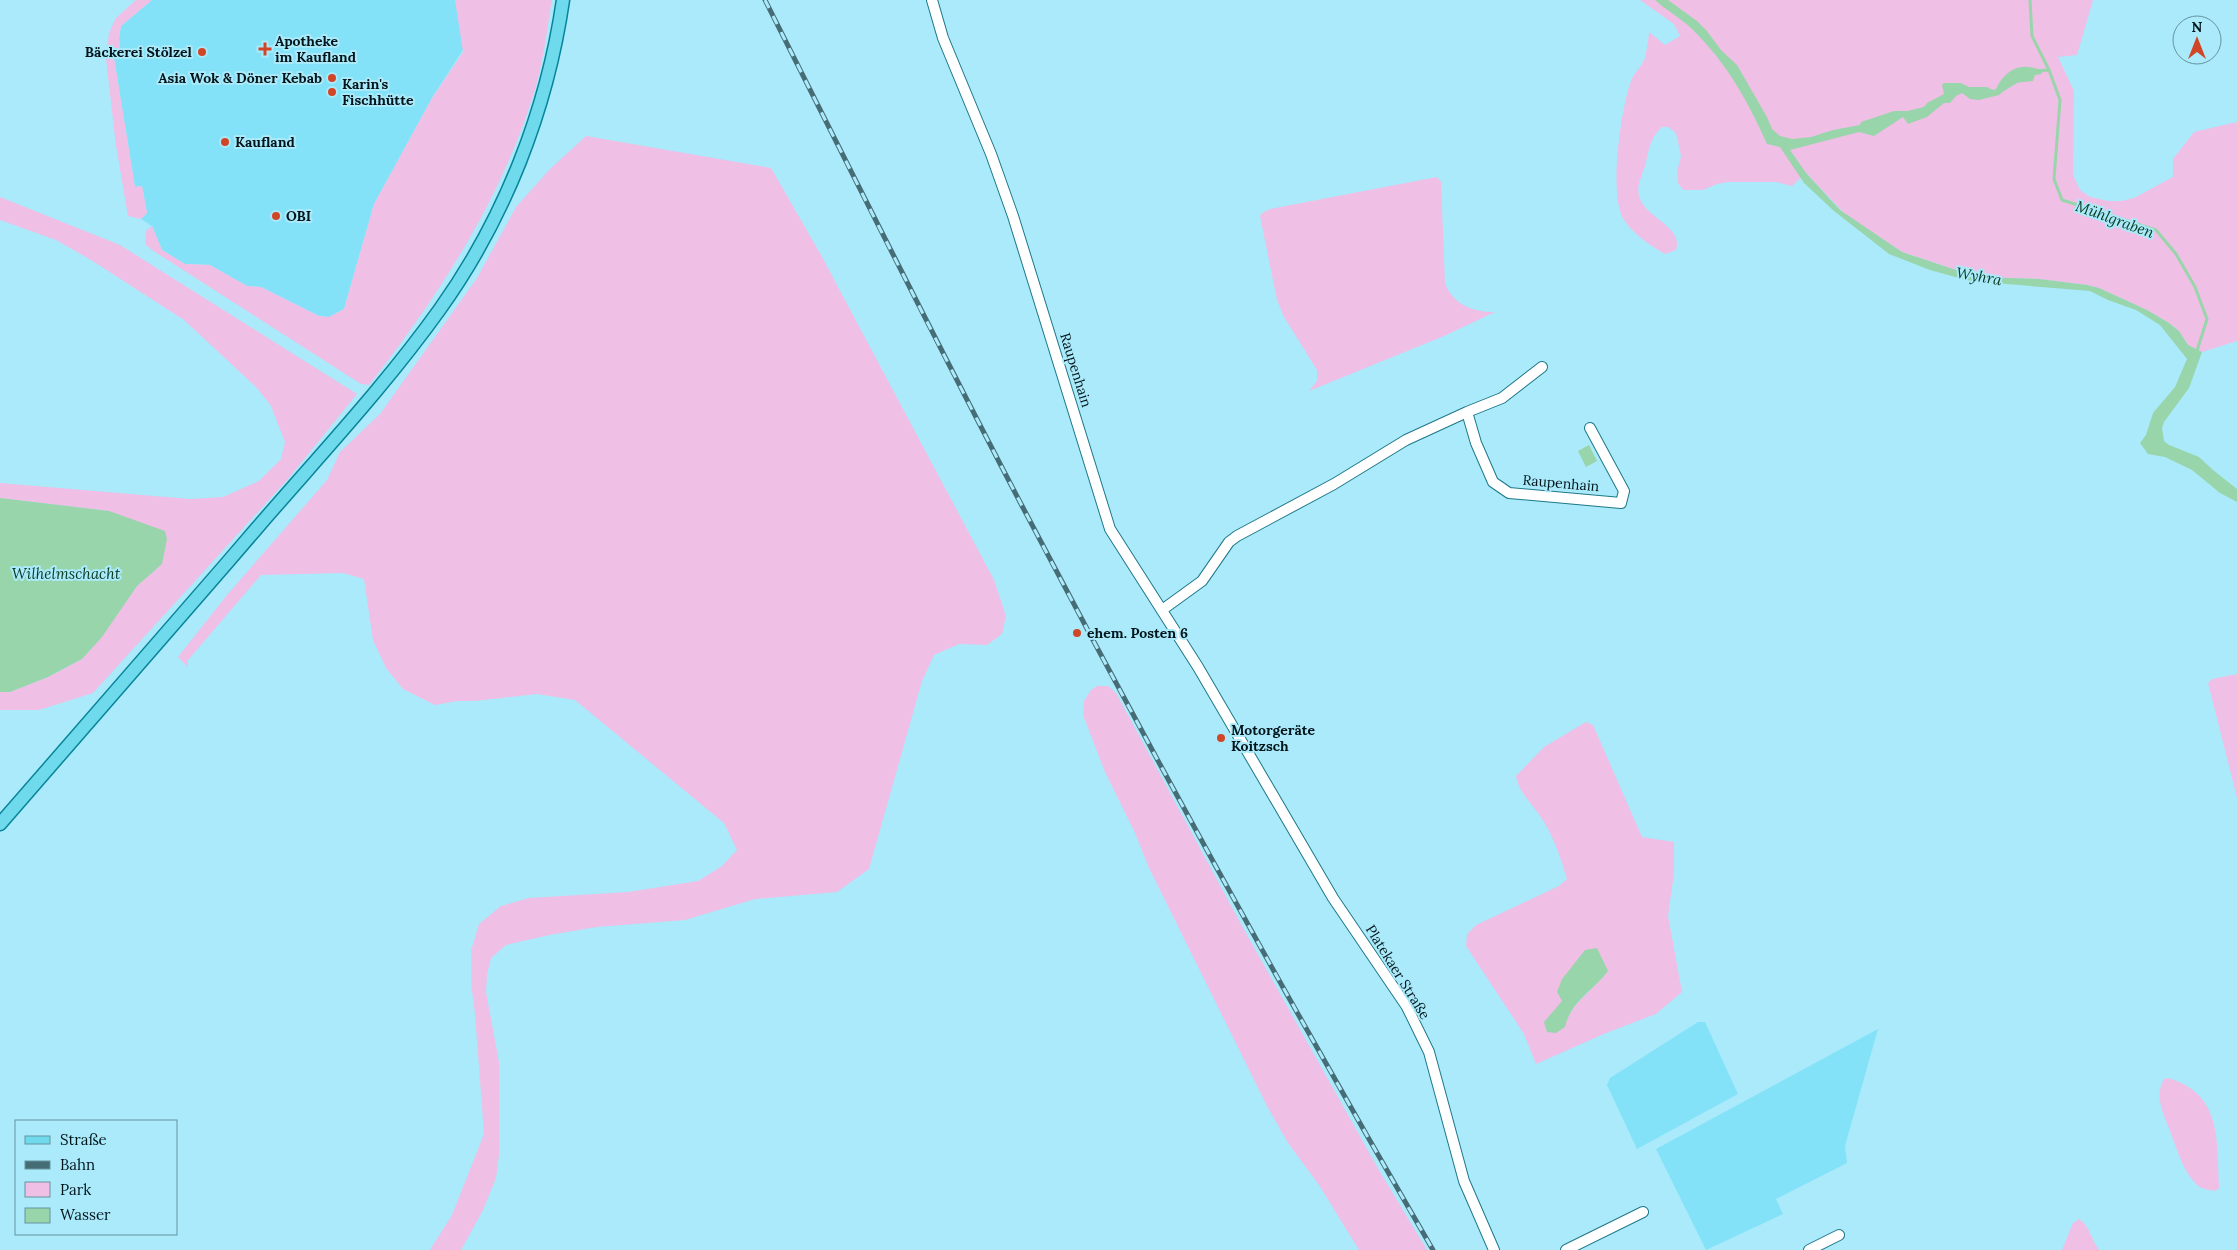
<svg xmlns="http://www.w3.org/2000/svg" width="2237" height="1250" font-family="Lora,serif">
<rect width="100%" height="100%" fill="#aaeafa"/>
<path fill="#84e2f8" d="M152 0H495L432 98 374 204 344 309 329 317 319 316 261 287 247 286 210 265 185 264 162 250 152 226 141 219 147 213 142 186 135 187 114 58 121 57 119 38 121 26Z
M1698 1022H1705L1738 1094 1637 1149 1607 1085 1610 1078Z
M1878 1029 1845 1146 1847 1163 1776 1199 1783 1214 1706 1250 1656 1149Z"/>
<path fill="#f0bfe5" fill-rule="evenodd" d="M136 0H152L121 26 119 38 121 57 114 58 135 187 142 186 147 213 141 219 128 216 116 146 106 59 109 33 116 18Z
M455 0H552C547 28 544 58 536 86 504 195 439 296 369 385L361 384 152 250 145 244 146 231 152 226 162 250 185 264 210 265 247 286 261 287 319 316 329 317 344 309 374 204 432 98 463 52Z
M1640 0H2093L2077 55 2058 57 2074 91 2073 175 2080 190 2090 197 2108 201H2121L2134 198 2173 177V159L2194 132 2237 122V341L2202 352 2188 345 2179 331 2169 323 2147 310 2099 288 2087 285 2039 279 1977 277 1902 252 1845 214 1806 173 1792 186 1776 182H1728L1717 184 1703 190H1683L1678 183 1677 172 1681 156 1677 137 1675 132 1668 127H1662C1651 137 1649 148 1646 162 1644 173 1636 183 1639 196 1644 218 1684 226 1676 250L1665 254C1651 246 1633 234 1624 220 1608 195 1621 109 1631 81 1634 73 1642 66 1645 58 1646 55 1649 36 1649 32L1665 45 1680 36 1674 24Z
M586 136 771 168 821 255 977 548 994 580 1006 616 1002 634 987 645 959 644 934 655 922 681 869 869 837 892 755 899 685 920 597 927 549 935 506 945 491 958 487 975 486 992 499 1062V1155L496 1178 483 1210 461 1250H430L452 1215 484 1134 475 1014 471 983V951L479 924 501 906 529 898 628 892 698 881 722 866 737 850 724 823 575 700 537 694 475 701H457L435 705 403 689 386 668 373 640 364 579 343 573 261 575 188 660V667L178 657 227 595 327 480 340 452 380 414 477 278 516 207 550 169Z
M1437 177 1441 182 1445 283C1453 305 1473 312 1495 312L1444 336 1309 391 1317 381V370L1284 317 1277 300 1260 216 1262 213 1270 209Z
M0 197 120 245 357 394 288 479 93 693 39 710H0V692H10L48 677 82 659 102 636 137 586 162 564 109 511 0 498V483L190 499 223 497 259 481 281 459 285 442 271 406 257 388 184 320 91 260 56 240 0 220Z
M2237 674V798L2208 683 2212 679Z
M1097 686H1108L1116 693 1242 926 1380 1172 1427 1250H1359L1319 1185 1288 1143 1267 1106 1149 868 1135 833 1105 772 1083 715 1084 701 1091 690Z
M1586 722 1593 725 1642 837 1674 842V873L1668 916 1682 992 1656 1014 1606 1033 1536 1064 1524 1034 1466 946 1467 934 1476 925 1559 886 1567 879C1561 859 1555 840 1544 822 1535 806 1519 794 1516 776L1544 747ZM1608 971C1593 991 1571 1002 1564 1027L1562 1001Z
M2168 1078C2221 1093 2217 1139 2219 1184V1188L2215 1191C2209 1190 2202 1189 2197 1185 2183 1171 2178 1152 2171 1134 2165 1116 2153 1098 2164 1079Z
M2079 1219C2089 1225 2092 1241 2099 1250H2062L2073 1223Z"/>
<path fill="#98d5ab" d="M1655 0H1668L1697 21 1707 31 1721 50 1737 65 1767 117 1772 129 1780 136 1792 139 1811 137 1833 130 1860 125 1861 122 1894 111H1921L1927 103 1944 94 1942 85 1944 83H1961L1969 87H1987L1993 90 1996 89C2002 76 2013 65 2028 67 2033 67 2035 69 2041 69L2042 74 2035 75 2033 81 2014 83 1999 95 1979 100 1970 99 1962 93 1956 96 1950 103H1944L1927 117 1908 124 1903 117 1874 136 1859 132 1790 150 1806 173 1840 210 1902 252 1977 277 2039 279 2087 285 2099 288 2147 310 2169 323 2179 331 2188 345 2202 352 2189 388 2164 422 2162 428 2164 441 2169 445 2199 457 2213 470 2237 489V502L2220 493 2192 470 2165 457 2148 454 2140 443 2146 435 2153 413 2175 387 2187 359 2160 325 2136 310 2108 300 2090 291 1970 281 1930 270 1889 254 1834 211 1804 183 1780 147 1767 144C1748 101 1726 62 1692 29 1681 18 1667 11 1655 0Z
M1589 445 1597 461 1586 467 1578 451Z
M0 498 109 511 165 531 167 539 162 564 137 586 102 637 82 659 48 677 10 692H0Z
M1597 948 1608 971C1593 991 1571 1001 1565 1027L1556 1033 1547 1032 1544 1022 1562 1001 1557 992 1562 979 1585 950Z"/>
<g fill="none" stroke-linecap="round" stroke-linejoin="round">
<path stroke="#98d5ab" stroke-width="3" d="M2030 0 2032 36 2049 70 2060 100 2054 179 2062 200 2156 230 2176 254 2195 287 2207 319 2197 351
M2037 71 2049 70
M2004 89 2016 82
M1910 112 1926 108"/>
<g stroke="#1d7889" stroke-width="12">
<path id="minor" d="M932 0 943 38 991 154 1013 216 1110 529 1198 667 1333 898 1407 1007 1429 1052 1464 1181 1494 1250
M1467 412 1476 443 1493 482 1509 493 1621 503 1624 491 1590 428
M1162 610 1202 581 1229 542 1237 536 1334 484 1406 440 1467 412 1502 398 1542 367
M1566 1250 1643 1212
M1809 1250 1839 1235"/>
</g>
<g stroke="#08849a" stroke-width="15">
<path id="major" d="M0 824C86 725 172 627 257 528 319 456 385 386 440 309 505 218 547 110 563 0"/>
</g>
<use href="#minor" stroke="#fff" stroke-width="10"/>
<use href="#major" stroke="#6edaec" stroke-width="12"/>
<g stroke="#466c76" stroke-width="5">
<path id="rail" d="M765 0C849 167 933 336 1020 502 1152 754 1290 1004 1433 1250"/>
</g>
<use href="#rail" stroke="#aaeafa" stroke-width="3" stroke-dasharray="9" stroke-linecap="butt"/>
</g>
<g fill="#d14627" stroke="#aaeafa" stroke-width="2">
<path d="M262.5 41.5h5v5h5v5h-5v5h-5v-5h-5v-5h5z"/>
<circle cx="202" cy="52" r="5"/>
<circle cx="332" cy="78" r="5"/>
<circle cx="332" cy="92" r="5"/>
<circle cx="225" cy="142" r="5"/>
<circle cx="276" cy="216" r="5"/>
<circle cx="1077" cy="633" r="5"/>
<circle cx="1221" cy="738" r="5"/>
</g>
<g text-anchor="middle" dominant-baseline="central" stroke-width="4" stroke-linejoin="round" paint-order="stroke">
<g font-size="14" font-weight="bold" fill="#00141a" stroke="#aaeafa" text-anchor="start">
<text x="275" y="41">Apotheke<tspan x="275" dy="16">im Kaufland</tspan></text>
<text x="192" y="52" text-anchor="end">Bäckerei Stölzel</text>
<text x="322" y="78" text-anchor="end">Asia Wok &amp; Döner Kebab</text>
<text x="342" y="84">Karin's<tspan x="342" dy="16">Fischhütte</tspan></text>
<text x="235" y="142">Kaufland</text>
<text x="286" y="216">OBI</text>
<text x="1087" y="633">ehem. Posten 6</text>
<text x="1231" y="730">Motorgeräte<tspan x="1231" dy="16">Koitzsch</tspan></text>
</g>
<g font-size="14" fill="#00141a" stroke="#aaeafa">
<text transform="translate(1076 370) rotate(73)">Raupenhain</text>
<text transform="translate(1561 483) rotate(5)">Raupenhain</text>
<text transform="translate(1398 972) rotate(58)">Platekaer Straße</text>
</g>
<g font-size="15" font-style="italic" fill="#09391f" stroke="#aaeafa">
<text transform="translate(2115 219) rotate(20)">Mühlgraben</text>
<text transform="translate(1979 276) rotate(10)">Wyhra</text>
<text x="66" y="573">Wilhelmschacht</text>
</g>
</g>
<rect x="15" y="1120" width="162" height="115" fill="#aaeafa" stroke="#6694a0"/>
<rect x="25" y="1136" width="25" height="8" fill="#6edaec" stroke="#6694a0"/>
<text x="60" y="1145" font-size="15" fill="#00141a">Straße</text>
<rect x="25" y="1161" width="25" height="8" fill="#466c76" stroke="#6694a0"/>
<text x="60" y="1170" font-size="15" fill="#00141a">Bahn</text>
<rect x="25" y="1182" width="25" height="15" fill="#f0bfe5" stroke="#6694a0"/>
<text x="60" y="1195" font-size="15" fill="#00141a">Park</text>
<rect x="25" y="1208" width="25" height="15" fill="#98d5ab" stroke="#6694a0"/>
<text x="60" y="1220" font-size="15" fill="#00141a">Wasser</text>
<g transform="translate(2197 40)"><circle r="24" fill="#aaeafa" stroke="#6694a0"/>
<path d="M0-4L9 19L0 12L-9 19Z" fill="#d14627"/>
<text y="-8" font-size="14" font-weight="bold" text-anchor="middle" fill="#00141a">N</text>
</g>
</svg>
